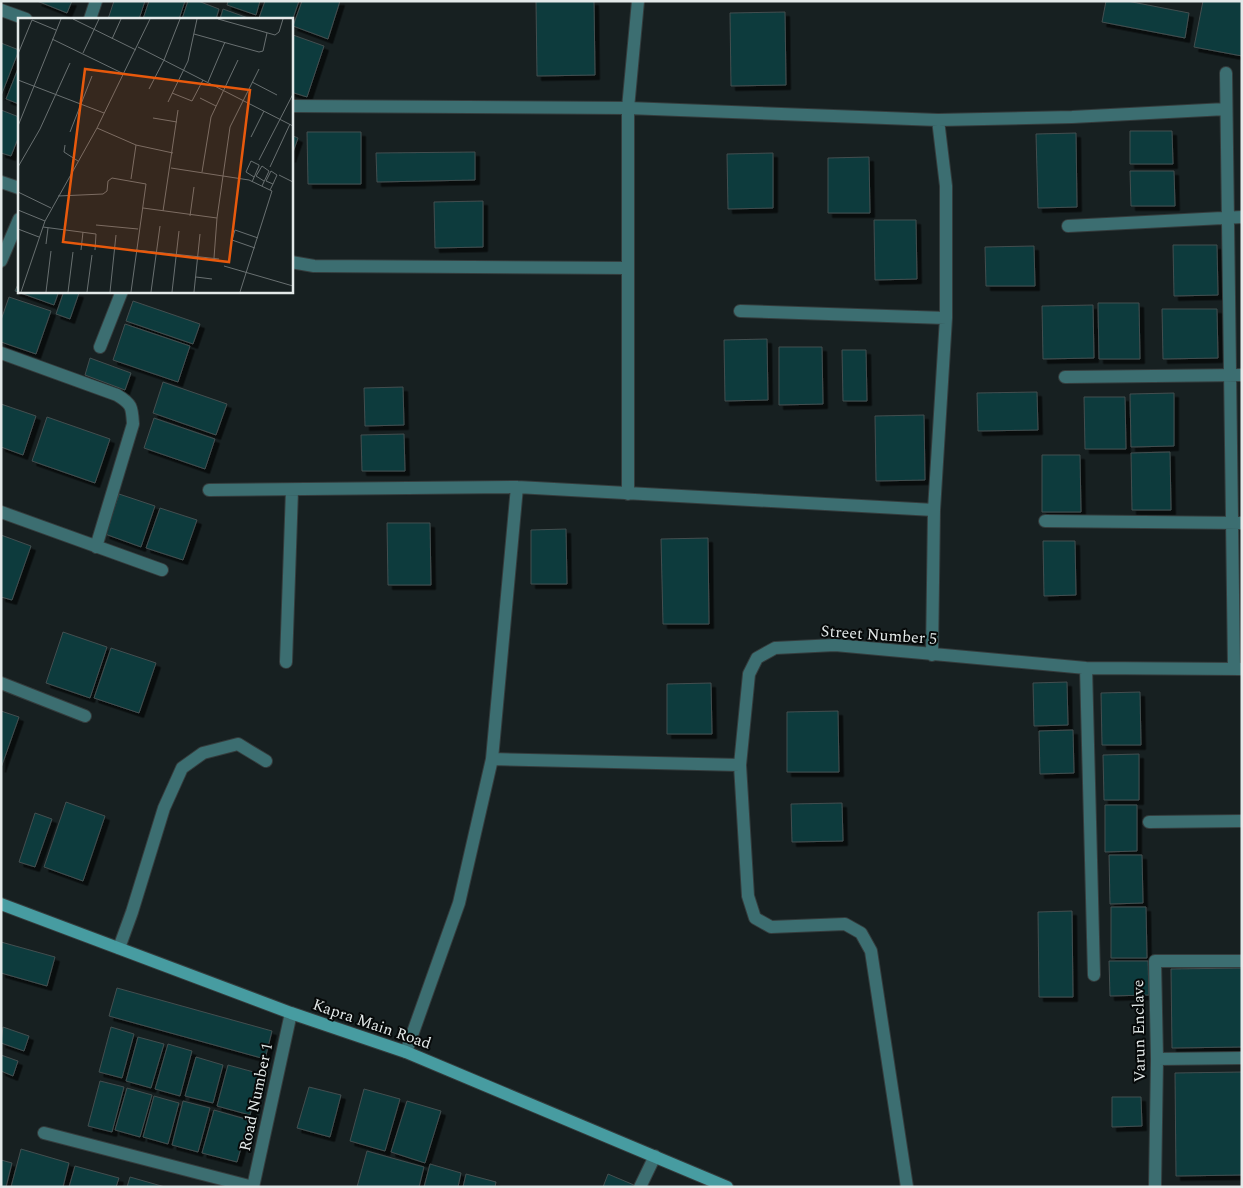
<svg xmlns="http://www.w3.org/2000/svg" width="1243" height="1188" font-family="Spectral,serif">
<defs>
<filter id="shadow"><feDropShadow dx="4.5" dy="4.5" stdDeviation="0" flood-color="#0009"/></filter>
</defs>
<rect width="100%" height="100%" fill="#172021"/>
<path fill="#0d3b3e" stroke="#434e4f" filter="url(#shadow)" d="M37 1H72L67 13Z
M114 1H145L139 19H108Z
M149 1H185L179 19H143Z
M188 1H198L219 9 216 19H182Z
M228 1H260L256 15 227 5Z
M265 1H299L291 24V19L259 18Z
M302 1H340L328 39 293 26Z
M536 1H594L595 75 537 76Z
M1106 1H1127L1189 13 1185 38 1102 22Z
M1203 1H1242V56L1194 47Z
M223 9 251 19H220Z
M785 12 786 85 731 86 730 13Z
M293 35 324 46 307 97 291 92Z
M1 43 19 50 1 96Z
M19 66V104L6 99Z
M1 110 19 117V136L11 156 1 153Z
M1130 131H1172L1173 164H1130Z
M307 132H361V184H308Z
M1076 133 1077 207 1038 208 1036 134Z
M291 135 298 138 291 158Z
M475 152V180L377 182 376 153Z
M773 153V208L728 209 727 154Z
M869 157 870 213H828V158Z
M1130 171H1174L1175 206H1131Z
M483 201V247L435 248 434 202Z
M874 220H916L917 279 875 280Z
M1173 245H1217L1218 295 1174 296Z
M1034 246 1035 286H986L985 247Z
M19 282V291H59L54 305 15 291Z
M64 291 79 293 70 319 56 314Z
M9 297 51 311 36 354 1 342V320Z
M133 301 200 324 193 344 126 321Z
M1098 303H1139L1140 359H1099Z
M1093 305 1094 358 1043 359 1042 306Z
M1162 309H1217L1218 358 1163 359Z
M125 324 190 346 178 382 113 360Z
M767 339 768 400 725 401 724 340Z
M779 347H822L823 404 779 405Z
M842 350H866L867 401H843Z
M90 358 131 373 125 390 85 375Z
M163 382 227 404 216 435 153 413Z
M403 387 404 425 365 426 364 388Z
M1037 392 1038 430 978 431 977 393Z
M1174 393V446L1131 447 1130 394Z
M1084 397H1125L1126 449H1085Z
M1 404 36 416 23 455 1 447Z
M924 415 925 480 876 481 875 416Z
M47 417 110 439 95 483 32 461Z
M154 418 215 439 205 469 144 448Z
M404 434 405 471H362L361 435Z
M1170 452 1171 510H1132L1131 453Z
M1042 455H1080L1081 512H1042Z
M119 494 155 506 141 547 105 534Z
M160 508 197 520 183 560 146 548Z
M387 523H430L431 585H388Z
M566 529 567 584H531V530Z
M1 535 31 546 12 600 1 597Z
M708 538 709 624H663L661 539Z
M1043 541H1075L1076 595 1044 596Z
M63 632 107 647 90 698 46 683Z
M111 648 156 663 139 713 94 698Z
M1067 682 1068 725 1034 726 1033 683Z
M711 683 712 734H667V684Z
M1140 692 1141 745H1102L1101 693Z
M1 711 19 717 1 768Z
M838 711 839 772H787V712Z
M1073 730 1074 773 1040 774 1039 731Z
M1139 754V800H1104L1103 755Z
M66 802 105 816 83 881 44 867Z
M842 803 843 841 792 842 791 804Z
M1105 805H1137V851L1105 852Z
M35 813 52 819 35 867 19 862Z
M1109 855H1142L1143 903 1110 904Z
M1111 907H1146L1147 958H1111Z
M1072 911 1073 997H1039L1038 912Z
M1 942 55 957 47 986 1 973Z
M1109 961H1148L1149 995 1110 996Z
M1242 968V1047L1172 1048 1171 969Z
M117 988 272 1031 265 1059 109 1016Z
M3 1027 29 1036 24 1051 1 1043Z
M111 1027 134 1034 122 1078 99 1072Z
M138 1037 164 1044 151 1088 126 1081Z
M168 1044 192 1051 180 1096 155 1089Z
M1 1055 18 1061 13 1076 1 1071Z
M196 1057 223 1065 213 1103 185 1096Z
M228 1065 261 1074 250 1115 217 1106Z
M1242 1072V1175L1176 1176 1175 1073Z
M100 1081 124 1087 112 1132 88 1126Z
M309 1087 341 1095 330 1137 297 1128Z
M127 1088 152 1095 140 1137 115 1130Z
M364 1089 400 1099 385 1151 350 1141Z
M154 1096 179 1103 168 1144 143 1137Z
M1112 1097H1141L1142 1126 1112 1127Z
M183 1101 210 1108 198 1152 172 1145Z
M407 1101 441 1111 425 1163 391 1152Z
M214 1110 249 1120 237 1162 202 1153Z
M21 1149 69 1163 63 1187H11Z
M367 1151 424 1167 419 1187H357Z
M1 1160 12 1163 6 1187H1Z
M430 1164 461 1173 458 1187H424Z
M75 1166 119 1178 116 1187H69Z
M466 1174 496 1182 495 1187H463Z
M608 1174 634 1185 633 1187H603Z
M130 1177 165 1187H127Z"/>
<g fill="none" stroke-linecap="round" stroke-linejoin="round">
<g stroke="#343c3d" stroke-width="14">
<path id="lane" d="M119 948 132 912 164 808 182 768 203 753 238 744 266 761"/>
</g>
<g stroke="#343c3d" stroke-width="14">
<path id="street" d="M1 10 26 19
M90 19 96 1
M1226 73 1234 668
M291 106 628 108 938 120 946 186V318L934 510 932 655
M938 120 1072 117 1226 109
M1 182 19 188
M1068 226 1242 217
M1 261 19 219
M291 262 314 266 627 268
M740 311 946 318
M100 347 122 291
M1 353 117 395C132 404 132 407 133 424L96 547
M1065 377 1242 375
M209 490 517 487 934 510
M628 494V108L638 1
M1 512 162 570
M1045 521 1242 523
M286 662 292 490
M1086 668 1094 975
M1 683 85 716
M492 759 740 765
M1149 822 1242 821
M406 1052 459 903 492 759 517 487
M1157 1059 1242 1058
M44 1133 253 1187
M253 1187 291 1013
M640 1187 655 1156
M907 1187 871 951 861 933 845 924 771 927 755 918 748 896 740 765 749 674 757 658 775 648 835 645 1086 668 1242 669
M1155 1187 1157 1059 1155 961H1242"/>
</g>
<g stroke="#343c3d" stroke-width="14">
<path id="secondary" d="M1 904 291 1013 406 1052 727 1187"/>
</g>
<use href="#lane" stroke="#3c6e71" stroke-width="12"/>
<use href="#street" stroke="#3c6e71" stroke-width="12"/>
<use href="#secondary" stroke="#479ca1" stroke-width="12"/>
</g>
<g text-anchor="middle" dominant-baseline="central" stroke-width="4" stroke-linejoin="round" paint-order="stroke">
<g font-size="16" fill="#e3e9e9" stroke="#060909">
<text transform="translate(879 635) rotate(4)">Street Number 5</text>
<text transform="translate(372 1024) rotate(19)">Kapra Main Road</text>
<text transform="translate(1139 1031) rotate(-91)">Varun Enclave</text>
<text transform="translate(256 1097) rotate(-78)">Road Number 1</text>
</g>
</g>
<g transform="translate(18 18)">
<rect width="275" height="275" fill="#172021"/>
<path fill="none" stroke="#697071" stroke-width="1" d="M55 1 118 32M200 1 257 17 261 14 265 1M176 16 241 34 245 33 249 15M34 21 106 56M94 21 103 1M120 29 275 108M65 35 81 1M0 36 14 2 38 12M0 62 86 95M190 64 207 24M234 64 259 77M131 71 146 42 162 1M154 75 174 83 185 62M182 80 198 88M150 84 170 43 179 1M135 100 159 104M0 108 43 1M79 110 118 127 155 135M52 114 74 58M233 119 246 93M47 127 46 134 60 143M241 142 275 76M0 149 22 111 52 45M252 149 272 106M153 150 231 162 254 173 222 274M184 154 193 99 220 42M261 157 275 164M113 161 118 127M234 164 241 148V147L233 143 228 154 236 159M244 168 251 153 244 148 238 158 246 163M252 172 255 166 259 157 253 153 248 163 255 166M0 174 33 190M40 178 85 176 89 173 90 163 94 160 128 166 113 274M125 190 199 200 212 109 241 51M0 192 27 203M145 193 160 92M172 198 176 169M78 207 120 211M25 209 78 216 77 232M0 211 21 219M28 226 30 210M237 230 214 222 217 212 240 220M63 232 65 214M118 232 201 241M196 240 199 200M206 248 275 268M178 259 194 261M3 274 27 203 79 110 132 1M28 274 33 233M50 274 55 234M69 274 74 237M92 274 98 217M133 274 142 208M154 274 161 213M176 274 182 216"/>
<path fill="#e8590c" fill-opacity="0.15" stroke="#e8590c" stroke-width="2.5" d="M67 51 232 72 211 244 45 224Z"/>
<rect width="275" height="275" fill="none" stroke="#e3e9e9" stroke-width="2.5"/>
</g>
<rect width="1243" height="1188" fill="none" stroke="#e3e9e9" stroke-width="5"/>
</svg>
